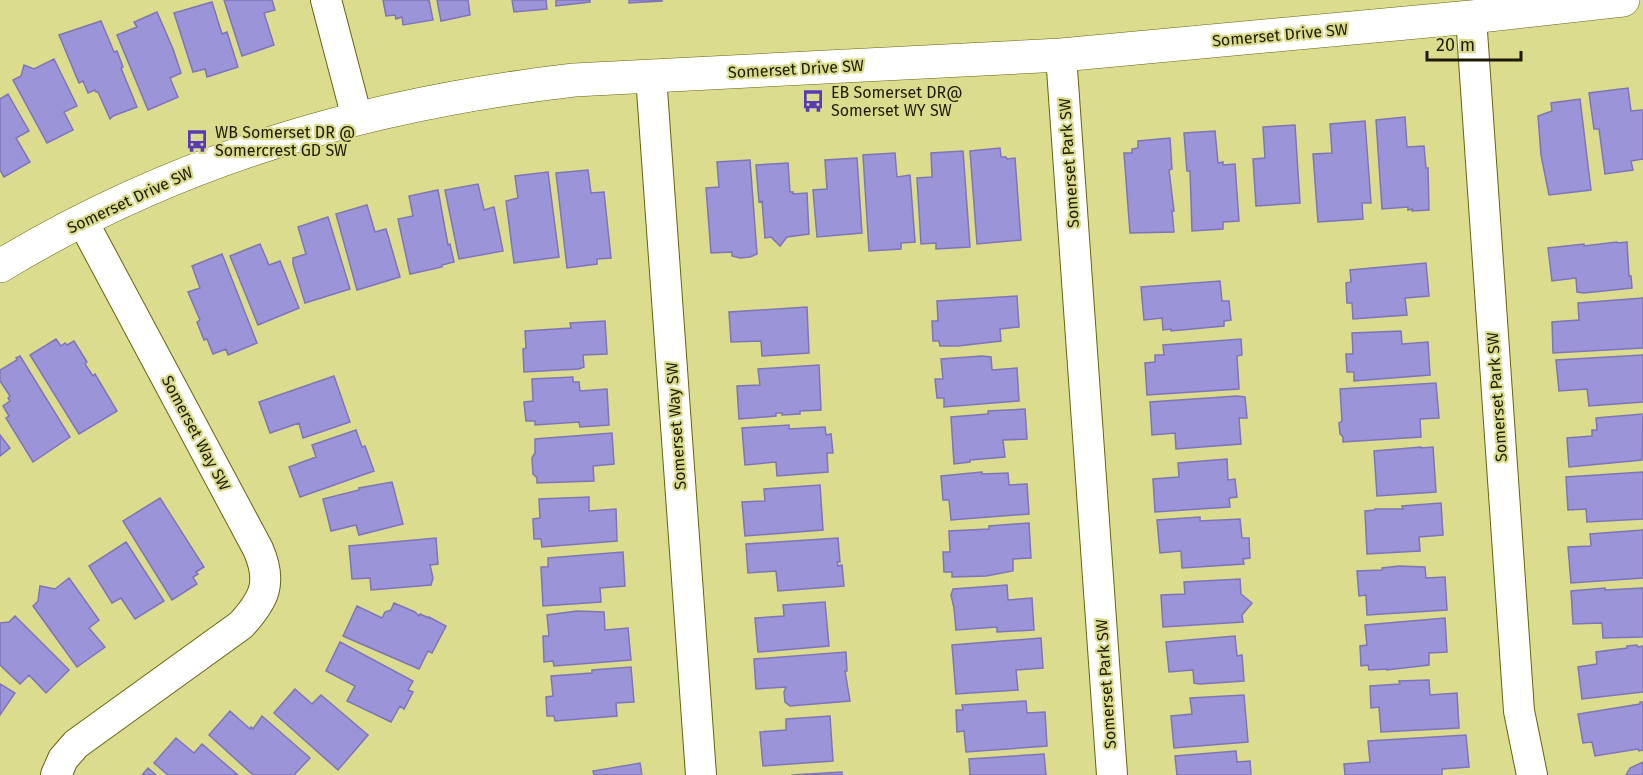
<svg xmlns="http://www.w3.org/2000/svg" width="1643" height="775" font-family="'Fira Sans',sans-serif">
<rect width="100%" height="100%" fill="#dbdc8e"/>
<path fill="#9c94d8" stroke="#7d75b7" stroke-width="1.5" d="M224 0H272L275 10 264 13 274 45 242 56Z
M383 0H429L433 20 403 25 402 17 396 19 395 15 386 16Z
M437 0H468L470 15 441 21Z
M512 0H546L547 9 514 12Z
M556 0H590V2L556 6Z
M629 0H662V1L629 3Z
M212 2 222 34 227 32 238 67 207 77 205 69 193 72 174 13Z
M157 12 173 49 181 73 170 78 178 97 148 110 117 35 137 27 134 22Z
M101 21 114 52 117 51 123 67 121 68 137 107 113 116 110 119 98 92H96L95 90 88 93 83 81 79 83 59 35Z
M54 59 77 106 64 112 73 130 47 143 13 80 21 76 24 65 34 69Z
M1628 88 1631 111 1643 110V159L1631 161 1633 170 1605 174 1599 129H1594L1589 93Z
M8 94 29 131 16 138 30 162 4 177 0 170V99Z
M1580 99 1591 190 1549 195 1541 155 1538 116 1552 111 1551 103Z
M1405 117 1407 147 1424 146 1426 168H1428L1429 210 1412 211V209L1408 210V207L1382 209 1376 120Z
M1365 121 1371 203H1362L1363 219 1318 222 1313 154 1332 153 1330 124Z
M1295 125 1300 203 1256 206 1253 159 1265 158 1263 127Z
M1215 131 1218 163 1223 162V165L1235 164 1239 221 1223 222V229L1192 231 1190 171H1187L1184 133Z
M1170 138 1172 169 1169 170 1174 211H1172L1174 232 1130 233 1124 153H1132V149L1138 148V141Z
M1000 148 1001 157H1006L1007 159 1015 158 1021 240 977 244 970 151Z
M963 151 970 247 936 249V243L921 244 917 178 932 177 931 153Z
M895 153 897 177 910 175 915 242 901 243V249L869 251 863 155Z
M857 158 862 233 817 237 813 190 827 189 825 160Z
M750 160 757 254 750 257 740 258 732 256V252L711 253 706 188 719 187 717 162Z
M788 163 790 192H793V194L807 193 809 234 787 237 780 246 771 237 765 238 762 201 759 202 756 165Z
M588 170 591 193 604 192 611 258 597 259V264L567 268 556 173Z
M548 172 559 257 514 263 506 201 518 198 515 176Z
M478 184 484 210 494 207 503 251 459 259 445 190Z
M438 190 448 245 450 244 454 262 442 265V267L410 274 398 219 413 216 409 196Z
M367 205 375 232 386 229 400 277 357 290 336 214Z
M328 217 350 289 305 303 293 264V258L306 254 298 227Z
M1617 242 1618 243 1627 242 1629 276H1631L1632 288 1584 293 1577 292 1576 278 1552 281 1548 248 1584 244V246Z
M260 244 269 265 280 261 299 308 258 325 230 256Z
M222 254 257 343 228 355 226 349 213 354 207 339 204 340 197 322 200 320 188 292 200 288 192 266Z
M1426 263 1429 296 1405 298 1407 315 1353 319 1352 303H1347L1346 283 1351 282 1350 270Z
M1220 281 1222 301H1229L1231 320 1224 321V326L1171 331V329L1163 330 1162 318 1144 320 1141 287Z
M1017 296 1019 327 1000 329 1001 341 958 346H940L939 341H933L932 321H938L937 301Z
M1643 298V348L1553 353 1552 322 1579 320 1578 303Z
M807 307 809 353 762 356 761 341 731 342 729 312Z
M605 321 607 354 583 355 584 367 579 369 524 372 523 349 526 348 525 331 571 328 570 323Z
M1401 331 1402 344 1428 342 1430 375 1354 381V372H1347L1346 356V354H1353L1352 333Z
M56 339 61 346 65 343 67 345 74 341 87 362 85 364 93 376 95 374 117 411 79 434 30 355Z
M1241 339 1242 355 1237 356 1239 389 1147 395 1145 363 1155 362V355H1164L1163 345Z
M1643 355V402L1589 406 1587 389 1559 391 1556 360Z
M20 356 70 437 33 462 6 418 9 416 3 406 10 401 8 398 10 396 0 381V370L17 360 16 358Z
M982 356 991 357 992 370 1017 368 1019 401 944 407V398H937L935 379H943L941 359Z
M819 365 821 410 800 411V414L782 415V413H776V416L739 419 737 386 760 385 758 369Z
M334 376 350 422 303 438 299 423 270 433 259 402Z
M573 377V382H579L580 391 607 389 609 425 580 427 579 422 535 425V421H526L524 402 533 401 532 379Z
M1436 383 1439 418 1420 419 1421 437 1343 442V437L1340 434 1339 423 1342 421 1340 389Z
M1237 396 1245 397 1247 418H1239L1241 444 1176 449 1175 433 1152 435 1150 402Z
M1025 409 1027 439 1003 440 1005 457 970 460V462L954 464 951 417 988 414V411Z
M1643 414 1642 460 1569 467 1567 438 1592 436V430H1597L1596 418Z
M789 425V429L825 427 826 435 831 434 833 453H827L828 472 777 476 776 462 745 465 742 428Z
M356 430 362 447 365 446 374 471 300 497 289 467 316 457 312 445Z
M612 433 614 464 593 466 594 481 537 483V478L533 474 532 458 535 453V439Z
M0 435 10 448 0 456Z
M1421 447V448L1433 447 1436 492 1377 496 1374 451Z
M1227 459 1228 480 1235 479 1237 497 1229 498 1230 507 1155 512 1153 479 1179 477 1178 463Z
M982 472V474L1008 473 1009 485 1027 484 1029 514 951 520 949 500H943L941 476Z
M1643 472V519L1587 522 1586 509 1568 510 1566 477Z
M392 482 403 524 359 535 356 525 331 531 323 499 359 490V488Z
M820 485 823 530 745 536 742 502 765 501 764 489Z
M589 497V511L616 509 617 541 542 547 541 539H534L533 519 540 518 539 499Z
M160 498 204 567 196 572 198 574 193 577 197 584 172 600 123 521Z
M1441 503 1443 535 1419 537 1420 551 1367 554 1365 511 1375 510V509H1403L1402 506Z
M1200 517V521L1240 519 1242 538H1249L1250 558 1243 559 1244 564 1182 568 1181 551 1160 553 1157 520Z
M1029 523 1031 558 1013 559V571L986 576 952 577V572H944L943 552H950L949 531 989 529V526Z
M1643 530V578L1571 583 1568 547 1591 546 1590 534Z
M436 538 438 564 430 565 433 578 431 585 371 590 370 578 352 579 349 546Z
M838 538 840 562H837L838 566 842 565 844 586 778 591 776 571 748 573 746 544Z
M126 542 164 601 135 619 121 598 112 603 89 566Z
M623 552 625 586 600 588 601 602 543 606 541 567H548V558Z
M1399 566 1425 567 1426 578 1445 577 1447 610 1367 615 1366 595 1359 596 1357 571 1382 570V568Z
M69 578 99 620 89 628 105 647 77 667 33 606 38 601 40 586 55 589Z
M1240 579 1241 594 1252 603 1242 615 1243 622 1163 627 1161 595 1185 594 1184 582Z
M1007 585 1008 600 1032 598 1034 630 997 632V627L956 630 954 608 951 595 953 589Z
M1605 588V590L1643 588V637L1603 638 1602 623 1573 624 1571 591Z
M825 602 829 646 758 652 755 618 784 616 783 605Z
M394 603 415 612 419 616 420 614 429 618V617L446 626 432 653 428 651 419 669 343 636 357 606 382 618 385 612 391 610Z
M577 611 604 612 605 630 628 628 631 660 554 666 553 661 544 662 543 636H549L547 615Z
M15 616 69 670 46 693 29 675 20 684 0 665V623L9 622Z
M1445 618 1447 652 1429 653V665L1387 670V669L1369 670 1368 665 1361 666 1360 646 1367 645 1365 625Z
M1235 636 1237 656 1242 655 1244 681 1200 684 1194 683 1193 670 1169 672 1166 642Z
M1041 638 1043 668 1016 670 1018 690 956 694 952 645Z
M340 642 413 681 408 690 413 692 404 709 400 706 391 722 347 701 355 686 326 671Z
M1637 645 1638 647 1643 646V692L1582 699 1578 667 1597 664 1596 652 1627 648V646Z
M846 652 847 671H845L850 701 790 706 785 702 784 692 786 687 756 689 754 659Z
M631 667 634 702 616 703 617 716 555 721 554 716H547L546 697 553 696 551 676 592 673V670Z
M1429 680 1430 695 1457 693 1459 728 1381 732 1379 707 1371 708 1370 686 1400 684 1399 681Z
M0 684 15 693 0 715Z
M295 689 312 704 321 695 368 735 338 770 274 713Z
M1244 695 1248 742 1174 748 1171 716 1192 714 1190 698Z
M1026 701 1027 713 1045 712 1047 746 966 752 964 731 957 732 956 710H963L962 705Z
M1640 702H1643V750L1639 751 1638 749 1595 756 1592 742 1583 743 1578 714 1640 704Z
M230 711 250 729 251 727 253 729 262 716 310 758 294 775H253L209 735Z
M830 716 833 761 763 766 760 732 786 730V719Z
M1466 735 1469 767 1442 769V775H1345L1344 764 1370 762 1368 741Z
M176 738 194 753 202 744 238 775H168L154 763Z
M1236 751 1237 762 1250 761 1251 775H1177L1175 756Z
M1044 754 1046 775H970L969 759Z
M1643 762V775H1626L1630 768Z
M640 763 642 775H594L593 771Z
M148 768 156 775H142Z
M842 772V775H791Z"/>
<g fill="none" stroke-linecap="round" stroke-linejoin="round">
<g stroke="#656412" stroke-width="32">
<path id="minor" d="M326 0 357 118
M1471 17 1519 711 1532 775
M1061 55 1112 775
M651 76 701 775
M56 775 63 759 76 744 241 625C264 600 273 583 258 549L82 220"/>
</g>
<g stroke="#656412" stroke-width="34">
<path id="tertiary" d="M0 266C179 158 367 104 574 80L1061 55 1471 17 1623 0"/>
</g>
<use href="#minor" stroke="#fff" stroke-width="30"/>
<use href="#tertiary" stroke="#fff" stroke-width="33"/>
</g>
<defs>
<g id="bus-bare" transform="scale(1.8)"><path d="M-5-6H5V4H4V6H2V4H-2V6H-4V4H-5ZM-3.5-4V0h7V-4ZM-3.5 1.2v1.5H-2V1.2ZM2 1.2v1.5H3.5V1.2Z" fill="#593bb3" stroke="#dbdc8e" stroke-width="2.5" paint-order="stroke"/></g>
</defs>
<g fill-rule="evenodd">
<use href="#bus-bare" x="813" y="101"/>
<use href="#bus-bare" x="197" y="141"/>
</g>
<g text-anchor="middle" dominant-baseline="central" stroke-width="4.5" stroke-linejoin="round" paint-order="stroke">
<g font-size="16" fill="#1c1b00" stroke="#dbdc8e">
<text transform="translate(1280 35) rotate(-5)">Somerset Drive SW</text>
<text transform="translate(796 69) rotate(-3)">Somerset Drive SW</text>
<text transform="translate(1069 163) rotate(-94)">Somerset Park SW</text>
<text transform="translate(130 200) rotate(-25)">Somerset Drive SW</text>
<text transform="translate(1497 397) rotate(-94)">Somerset Park SW</text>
<text transform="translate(676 426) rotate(-94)">Somerset Way SW</text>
<text transform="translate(196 433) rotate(62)">Somerset Way SW</text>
<text transform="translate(1106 684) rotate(-94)">Somerset Park SW</text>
</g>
<g font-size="16" fill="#1c1b00" stroke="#dbdc8e" text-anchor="start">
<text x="831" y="92">EB Somerset DR@<tspan x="831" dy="18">Somerset WY SW</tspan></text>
<text x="215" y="132">WB Somerset DR @<tspan x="215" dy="18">Somercrest GD SW</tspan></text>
</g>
</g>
<path d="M1427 51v9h94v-9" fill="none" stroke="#1c1b00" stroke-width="3"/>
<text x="1436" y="51" font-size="18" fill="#1c1b00" stroke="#dbdc8e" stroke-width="4.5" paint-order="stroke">20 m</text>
</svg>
